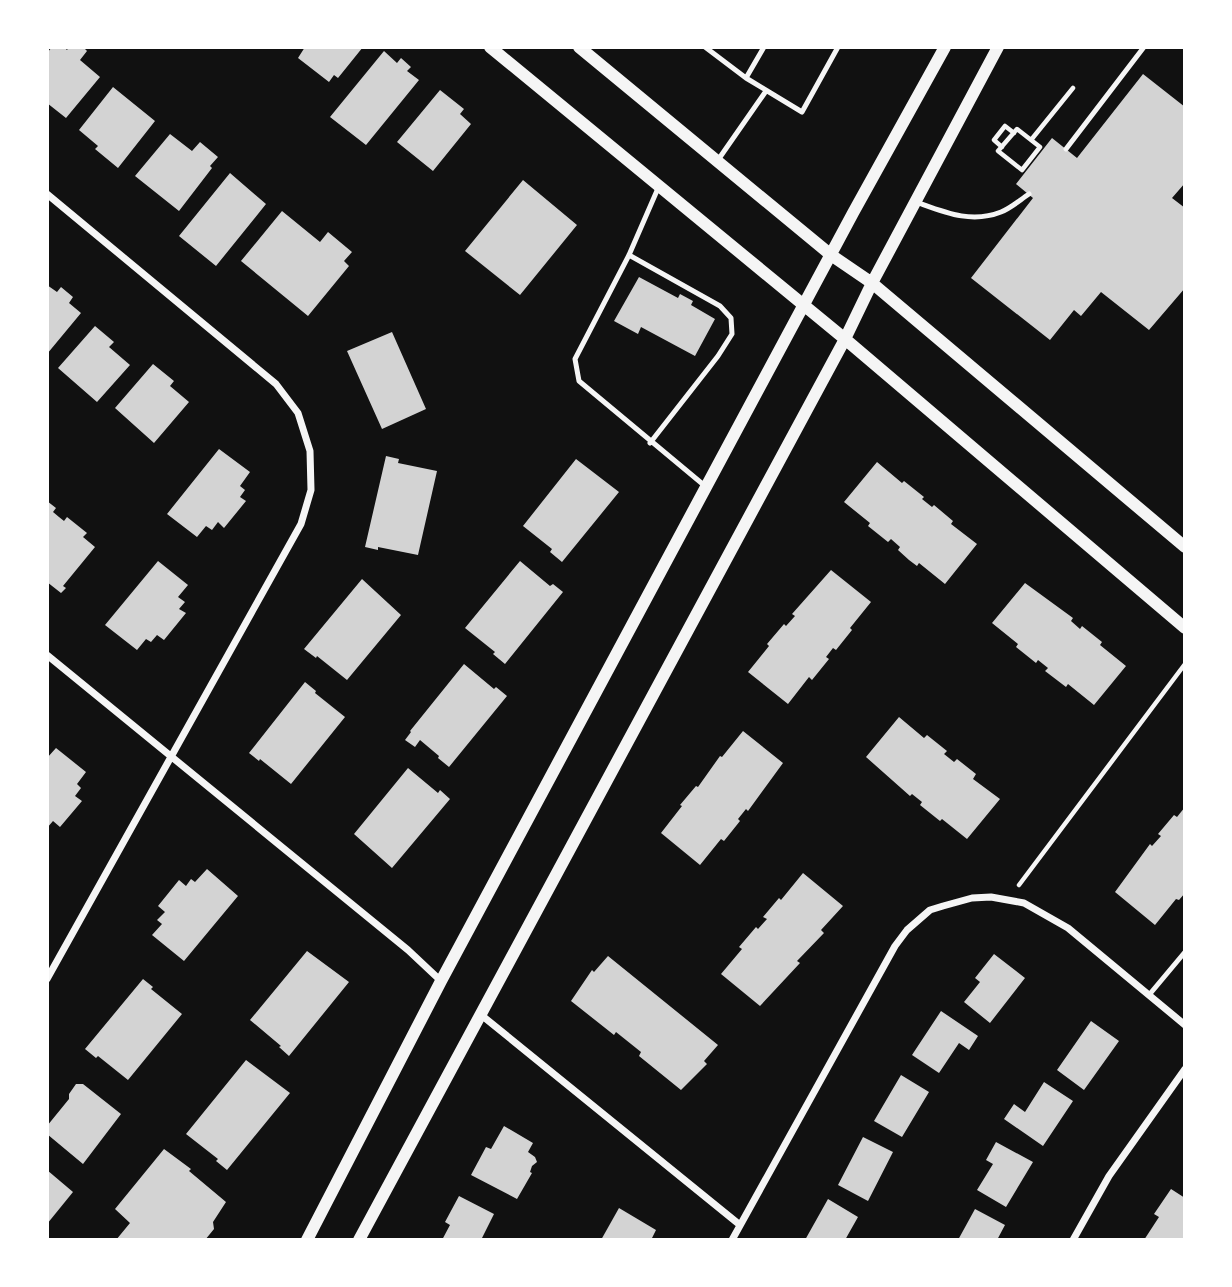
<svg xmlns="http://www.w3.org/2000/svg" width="1232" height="1287" font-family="Barlow,sans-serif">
<rect width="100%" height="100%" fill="#111"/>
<path fill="#d3d3d3" d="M52 47H64L67 50 69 47H83L87 51 80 60 100 77 66 118 47 103V53Z
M305 47H363L338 78 334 75 329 82 298 58Z
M384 51 397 63 401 58 411 67 407 71 419 80 366 145 330 117Z
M1143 74 1185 107V183L1172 198 1185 208V288L1149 330 1101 292 1081 316 1074 310 1050 340 971 278 1033 198 1016 184 1052 138 1077 158Z
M113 87 155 121 118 168 95 149 98 146 79 130Z
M440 90 464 109 460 114 471 124 433 171 397 142Z
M170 134 192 151 200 142 218 157 210 166 212 168 179 211 135 176Z
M230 173 266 204 216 266 179 236Z
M523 180 577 225 520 295 465 251Z
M282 211 320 242 328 232 352 252 344 261 349 266 308 316 241 261Z
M639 277 678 298 680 294 693 301 691 305 715 319 695 356 641 327 638 334 614 321Z
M47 285 57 292 61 287 73 297 69 303 81 313 47 354Z
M95 326 114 342 109 347 130 365 97 402 58 368Z
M392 332 426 409 382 429 347 351Z
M153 364 174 381 170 386 189 402 154 443 115 408Z
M219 449 250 472 240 486 245 490 240 497 246 501 224 528 218 522 212 530 206 526 197 537 167 514Z
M386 456 399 459 398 463 437 471 418 555 378 547V550L365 547Z
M576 459 619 492 562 562 550 552 552 549 523 526Z
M877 462 902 483 904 481 924 497 922 499 932 507 934 505 953 521 951 524 977 544 945 584 919 563 917 566 909 560 898 550 900 547 891 539 888 542 868 526 870 523 844 502Z
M47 501 56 508 53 512 59 517 64 521 67 517 87 533 83 537 95 547 63 586 66 588 61 593 47 582Z
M158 561 188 585 178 597 185 602 179 609 186 613 164 640 157 635 151 642 146 639 137 650 105 625Z
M520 561 550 586 553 584 563 592 505 664 493 654 495 652 465 628Z
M831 570 871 602 850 628 852 630 836 650 833 648 826 657 829 659 812 680 809 677 788 704 748 672 769 646 767 644 784 624 786 626 795 616 792 614Z
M362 579 401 615 347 680 317 656 316 658 304 649Z
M1025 583 1073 618 1071 621 1080 629 1082 626 1102 642 1100 645 1126 666 1094 705 1068 684 1066 687 1045 671 1048 668 1038 660 1036 663 1016 647 1018 644 992 623Z
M464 664 494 689 496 687 507 696 449 767 438 758 439 756 420 740 415 747 405 740 411 732 410 731Z
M305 682 316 691 315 693 345 717 291 784 260 759 259 761 249 753Z
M899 717 924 738 927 735 947 751 944 754 954 762 957 759 976 774 973 779 1000 799 967 839 942 819 940 821 920 805 922 802 912 794 910 796 866 757Z
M743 731 783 763 748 811 746 809 738 819 740 821 724 841 721 839 700 865 661 833 682 806 680 805 696 786 698 787 720 756 722 757Z
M56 748 86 772 77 784 81 788 75 796 82 801 60 827 53 821 47 828V758Z
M408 768 438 793 440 790 450 799 392 868 354 834Z
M1185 807V893L1179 900 1176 899 1155 925 1115 892 1150 844 1152 846 1161 836 1158 834 1174 815 1177 817Z
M207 869 238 896 184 961 152 935 162 924 157 920 165 912 158 906 179 880 186 886 191 879 195 882Z
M803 873 843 906 821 930 824 933 797 961 800 963 760 1006 721 974 742 949 739 947 756 927 758 929 767 919 763 917 779 898 781 900Z
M307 951 349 982 289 1056 279 1047 281 1046 250 1020Z
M994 954 1025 978 990 1023 964 1002 980 982 975 978Z
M608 956 718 1045 704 1061 707 1064 681 1090 639 1056 641 1052 616 1032 614 1035 571 1001 592 970 594 972Z
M143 979 153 987 151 989 182 1014 128 1080 98 1056 96 1058 85 1049Z
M941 1011 978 1036 969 1050 959 1043 939 1073 912 1055Z
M1091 1021 1119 1041 1084 1090 1057 1070Z
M246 1060 290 1093 227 1170 216 1161 218 1159 186 1134Z
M901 1075 929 1092 902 1137 874 1121Z
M1044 1082 1073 1101 1043 1146 1004 1119 1014 1104 1025 1112Z
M76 1084H83L121 1114 83 1164 47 1134V1126L69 1099V1094Z
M504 1126 533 1143 528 1152 535 1157 537 1162 532 1166 530 1172 532 1173 517 1199 471 1175 486 1147 491 1149Z
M863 1137 893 1152 868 1201 838 1185Z
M996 1142 1033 1162 1006 1207 977 1190 993 1164 986 1160Z
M164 1149 191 1169 189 1171 226 1202 213 1222 214 1229 205 1240H116L130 1223 115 1209Z
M47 1170 73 1192 47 1224Z
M1171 1189 1185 1198V1240H1144L1159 1217 1154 1214Z
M459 1196 494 1214 481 1240H442L450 1225 445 1222Z
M828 1199 858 1217 845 1240H805Z
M619 1208 656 1230 651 1240H601Z
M975 1209 1005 1225 997 1240H958Z"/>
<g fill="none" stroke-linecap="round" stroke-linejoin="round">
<path stroke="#f5f5f5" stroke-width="4.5" d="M1017 129 1040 147 1022 170 998 151Z
M1031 140 1073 88
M1002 147 994 140 1005 126 1014 133
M1019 885 1185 664"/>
<path stroke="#f5f5f5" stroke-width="5" d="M705 47 746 78
M764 47 746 78 802 112 838 47
M1066 149 1144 47
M718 160 766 91
M659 186 629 255 575 359 579 381 705 486
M916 202C944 212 971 224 1001 212 1011 208 1020 200 1029 194
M629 255 720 306 731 318 732 334 718 356 650 443
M1149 995 1185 952"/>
<path stroke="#f5f5f5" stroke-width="7" d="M47 194 276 384 298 413 310 451 311 490 301 524 47 979
M47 655 408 950 441 981
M480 1014 740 1225
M732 1240 895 946 907 930 930 910 943 906 972 898 991 897 1024 903 1068 928 1185 1025
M1073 1240 1109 1176 1185 1069"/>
<path stroke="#f5f5f5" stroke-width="12" d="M490 47 845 339 1185 628
M579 47 831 255 872 283 1185 547
M307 1240 441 981 853 213 945 47
M359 1240 845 339 872 283 998 47"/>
</g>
<rect width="1232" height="1287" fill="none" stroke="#ffffff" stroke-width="98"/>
</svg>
